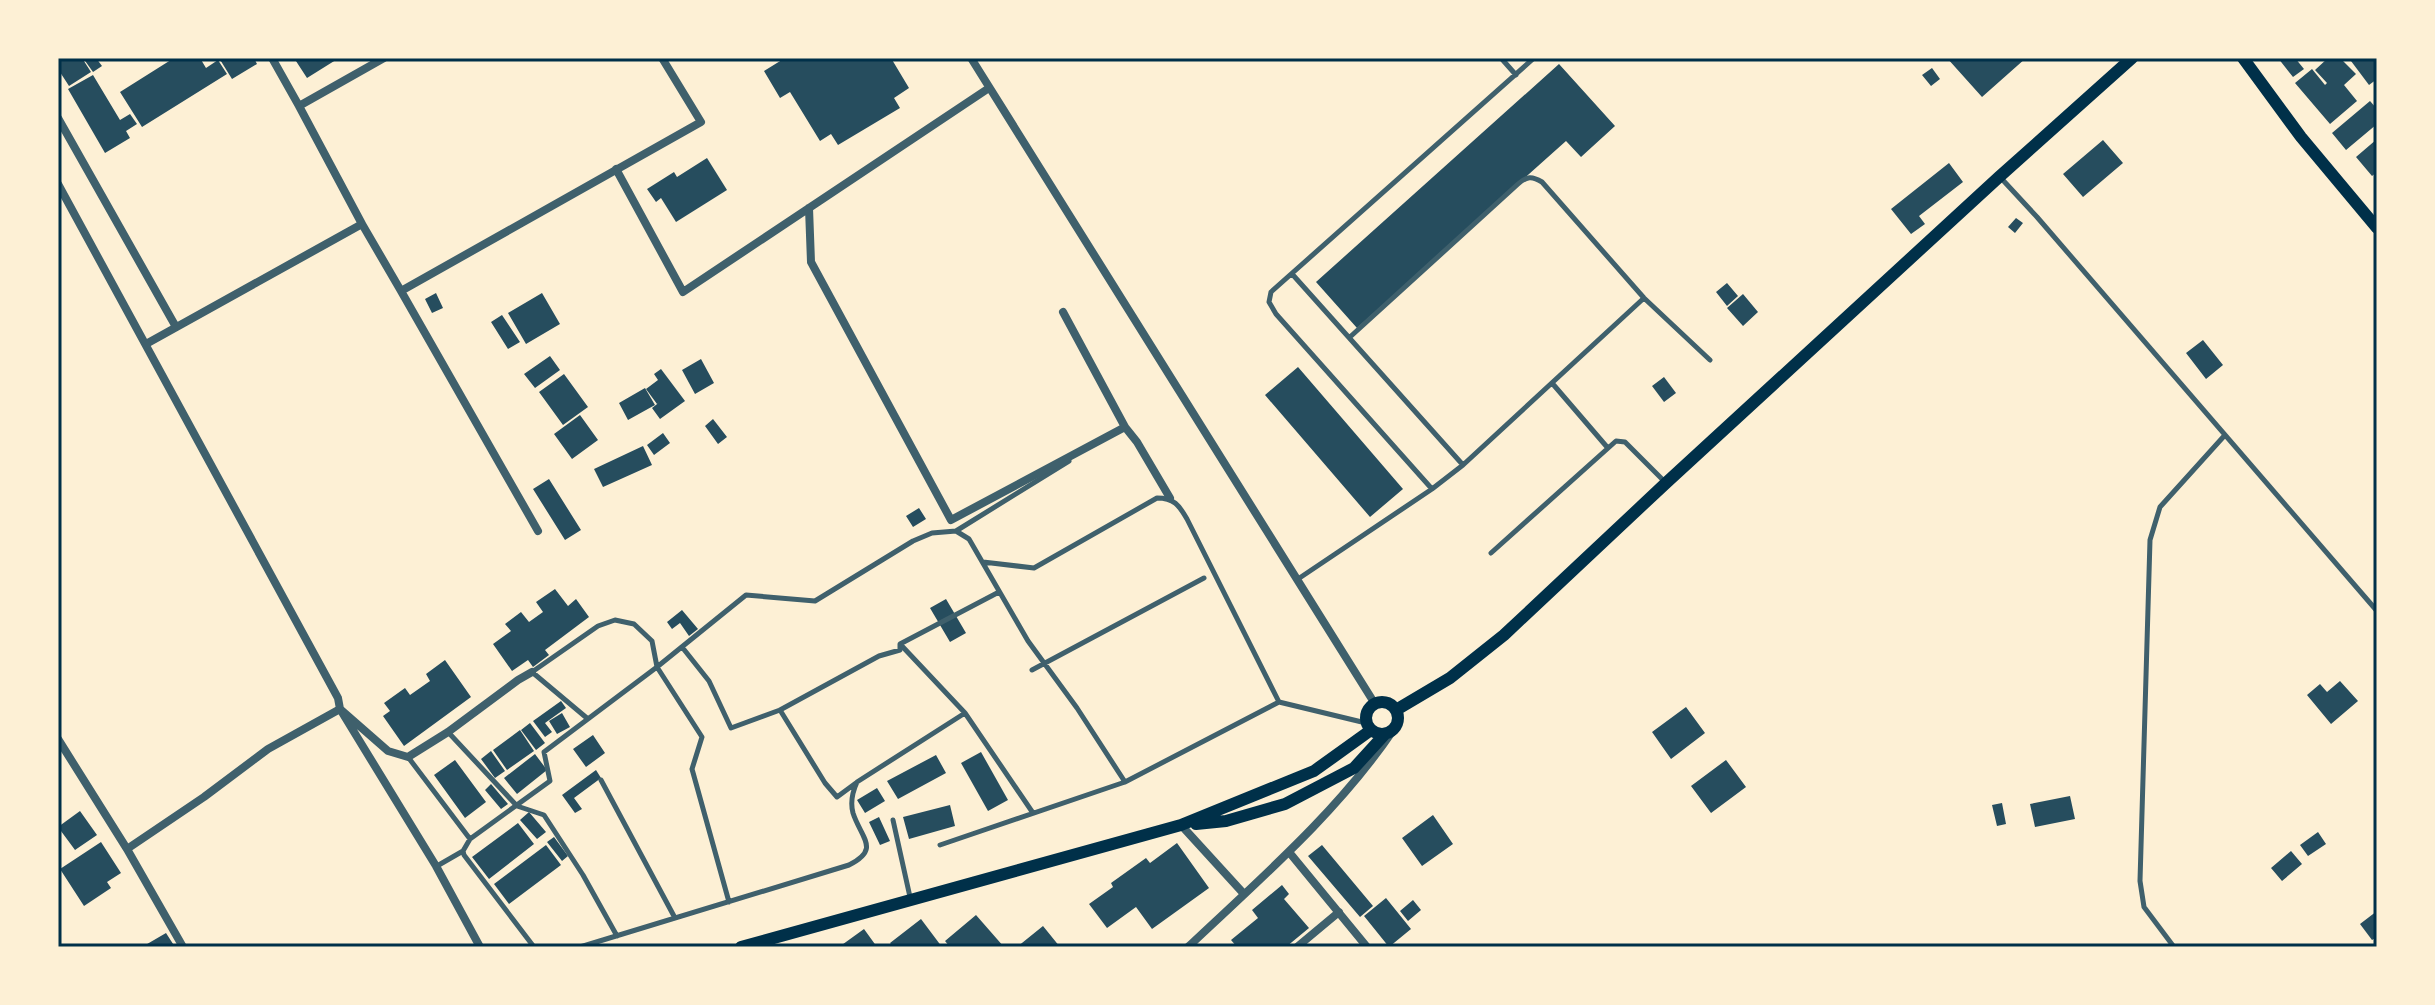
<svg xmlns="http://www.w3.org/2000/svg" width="2435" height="1005" font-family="Figtree,sans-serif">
<rect width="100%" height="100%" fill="#fdf0d5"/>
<path fill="#264d5e" d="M58 58H82L91 72 69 86 58 69Z
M83 58H96L102 66 93 72Z
M174 58H200L206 68 218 60 227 74 142 127 120 92Z
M219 58H254L257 64 232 79Z
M294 58H339L307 78Z
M785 58H891L909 88 894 98 900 108 838 145 831 134 820 141 790 92 780 98 764 71Z
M1947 58H2026L1982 97Z
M2278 58H2295L2304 69 2293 77Z
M2328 58H2340L2356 74 2344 85 2357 101 2330 124 2295 83 2312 69 2325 85 2327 83 2315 70Z
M2354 58H2375L2377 79 2369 85 2351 61Z
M1559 64 1615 126 1581 157 1566 141 1357 328 1316 282Z
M1932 68 1940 79 1931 86 1922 75Z
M93 75 120 120 130 114 137 124 126 131 130 138 105 153 68 89Z
M2370 101 2377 109V124L2346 150 2332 133Z
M2377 139V172L2372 176 2356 157Z
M2103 140 2123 163 2083 197 2063 174Z
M707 158 727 190 676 222 661 198 656 202 647 189 674 172 677 177Z
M1949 163 1963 182 1919 216 1925 224 1911 234 1891 209Z
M2016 218 2023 223 2015 233 2008 227Z
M1727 283 1738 296 1727 306 1716 292Z
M436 293 443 308 432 313 425 299Z
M542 293 560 324 526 344 508 313Z
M1743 294 1758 312 1743 326 1727 308Z
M502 315 520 342 508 349 491 322Z
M2203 340 2223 365 2206 379 2186 353Z
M550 356 560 370 535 388 524 374Z
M701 359 714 383 695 394 682 370Z
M1298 367 1403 489 1370 517 1265 395Z
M661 369 685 401 660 419 652 408 661 401 657 404 646 389 658 380 654 374Z
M564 374 588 407 563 425 539 392Z
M1664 377 1676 393 1664 402 1652 386Z
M645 388 655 405 628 420 619 403Z
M580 415 598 440 572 459 554 434Z
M713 419 727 437 718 444 705 426Z
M663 433 670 443 654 455 647 445Z
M643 446 652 465 603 487 594 469Z
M549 479 581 530 565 540 533 489Z
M919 508 926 519 913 527 906 516Z
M555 589 568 606 576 599 589 617 545 650 549 655 533 667 528 660 512 671 493 644 511 631 505 624 521 612 529 622 543 612 536 602Z
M946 599 966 633 950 642 930 608Z
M682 610 698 629 689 636 680 623 672 629 667 622Z
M445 660 471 697 404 746 383 716 390 711 384 703 405 688 410 695 430 681 426 674Z
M2340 681 2358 701 2331 724 2307 695 2320 684 2327 692Z
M561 701 566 708 545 723 552 732 545 737 533 721Z
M1686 707 1705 733 1671 759 1652 732Z
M562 713 570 727 557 734 549 721Z
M530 723 545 743 536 750 521 730Z
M520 730 534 751 507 770 493 750Z
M593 735 605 753 586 767 573 749Z
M491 751 505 771 495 778 481 759Z
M981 752 1008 800 988 811 961 763Z
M535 754 547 770 517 794 504 778Z
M936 755 946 773 898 799 887 781Z
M455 760 486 802 465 818 434 775Z
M1726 760 1746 787 1711 813 1691 786Z
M596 770 601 778 574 798 582 809 575 813 562 795Z
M491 784 508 804 501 809 485 790Z
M877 788 885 801 865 813 857 800Z
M2070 796 2075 819 2035 827 2030 804Z
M2002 803 2006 824 1997 826 1992 805Z
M950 805 955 826 909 839 903 817Z
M80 811 97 835 75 850 58 827Z
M529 812 546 832 537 839 520 820Z
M1433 815 1453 844 1422 866 1402 838Z
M879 817 890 841 880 845 869 822Z
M518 823 534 844 489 879 472 857Z
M2318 832 2326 844 2308 856 2300 845Z
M554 837 568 856 562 861 547 842Z
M101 842 121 873 107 882 111 888 84 906 60 869Z
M1177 843 1209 888 1152 929 1136 907 1107 928 1089 904 1113 887 1111 883 1146 858 1150 863Z
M546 845 561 865 509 904 494 884Z
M1322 845 1373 906 1360 917 1308 856Z
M2291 851 2302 864 2282 881 2271 868Z
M1282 885 1289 894 1284 899 1309 928 1286 947H1237L1231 940 1258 918 1252 910Z
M1386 898 1411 929 1389 947 1364 916Z
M1413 900 1421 910 1408 921 1400 911Z
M2377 911V937L2372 940 2360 924Z
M976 915 1004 947H950L945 941Z
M921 919 942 947H893L890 943Z
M1043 926 1060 947H1017Z
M864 929 877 947H839Z
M166 933 175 947H142Z"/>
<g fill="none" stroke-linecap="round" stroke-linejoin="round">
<path stroke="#3f606c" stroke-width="5" d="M1501 58 1516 75
M2000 177 2037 217 2377 611
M1293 275 1463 465
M1350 337 1518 184C1527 176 1532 176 1542 182L1644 298 1710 360
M1552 383 1607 447
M1432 489 1276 314 1269 302 1271 292 1534 58
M956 531 1069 461
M1491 553 1616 441 1625 442 1665 482
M1298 579 1432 489 1463 465 1644 298
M901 645 965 713 1033 813
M682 647 709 681 731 728 780 710 879 656 900 650V644L999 592
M1032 670 1204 578
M1279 702 1366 723
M780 710 825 783 837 797 856 783
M588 719 532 672 598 626 615 620 634 624 652 641 657 667 702 737 692 769 729 902
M448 732 517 806 544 815 583 875 617 936
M408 757 470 839
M601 780 675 918
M893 820 910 897
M940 845 1125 782 1279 702 1187 519C1179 505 1174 498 1157 498L1034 568 983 562
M437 866 463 851
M534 947 464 855 463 851 470 839 550 781 544 752 657 667 746 595 815 601 913 541 932 533 956 531 969 539 1028 641 1077 708 1125 782
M580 947 849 865C881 849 861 838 853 813 850 802 852 793 857 782L965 713
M2174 947 2144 907 2140 881 2150 540 2160 507 2225 435"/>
<path stroke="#3f606c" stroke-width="8" d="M272 58 299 106
M971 58 1375 704
M58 118 176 327
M616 169 683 292 989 88
M58 184 338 698 340 709 436 866 480 947
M809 208 811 262 951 520 1125 427
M362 224 401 291 701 122 662 58
M401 291 538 531
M1063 312 1125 427 1137 442 1170 498
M146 344 362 224 299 106 384 58
M58 739 127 849 183 947
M1181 825 1244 894
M127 849 204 797 268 749 340 709 388 751 408 757 448 732 518 680 532 672
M1289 852 1367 947
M1188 947C1260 879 1338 812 1394 729
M1297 947 1339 912"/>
<path stroke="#003049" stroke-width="12" d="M2243 58 2301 137 2377 228
M1366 718a16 16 0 1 1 32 0a16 16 0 1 1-32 0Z
M1396 710 1450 678 1504 635 1666 483 1999 177 2132 58
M1196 824 1226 821 1285 804 1354 768 1385 734
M741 947 1181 825 1314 771 1371 730"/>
</g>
<rect width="2435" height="1005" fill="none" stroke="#fdf0d5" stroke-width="120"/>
<rect x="60" y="60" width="2315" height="885" fill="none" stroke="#003049" stroke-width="3"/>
</svg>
